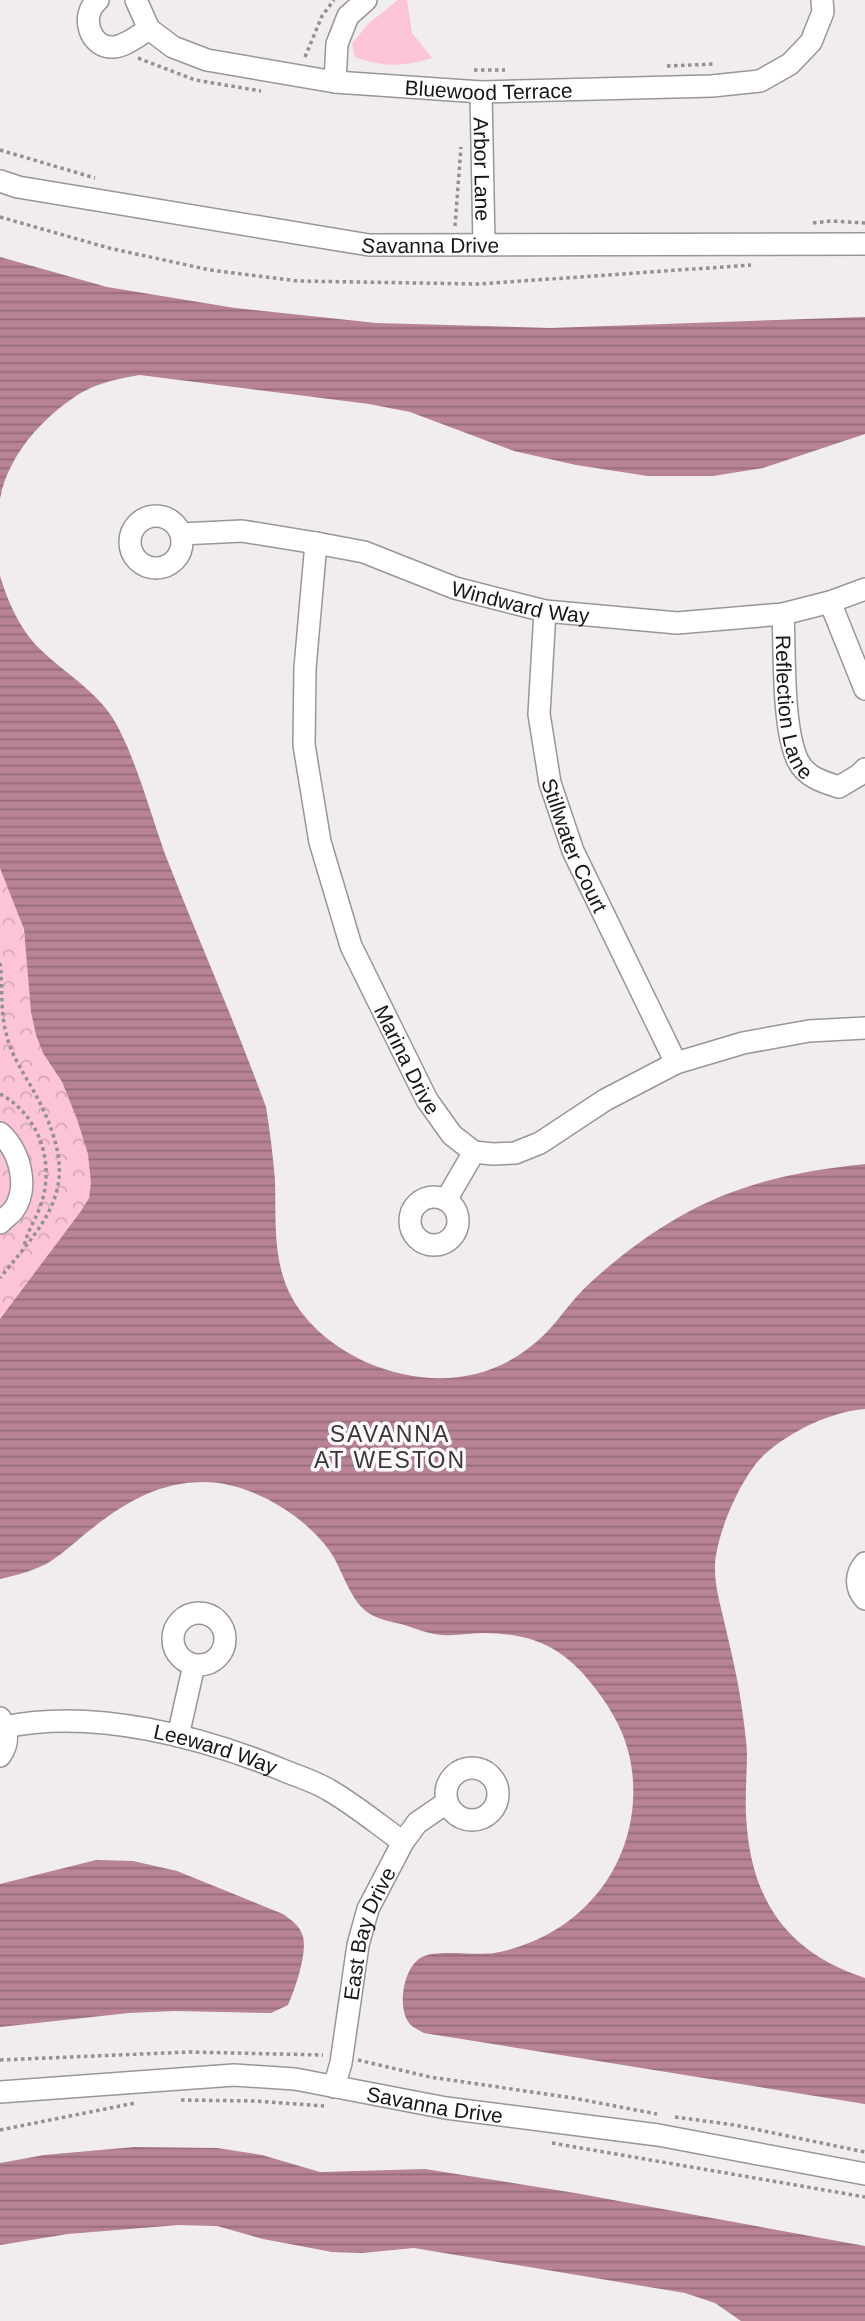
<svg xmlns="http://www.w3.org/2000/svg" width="865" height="2321" font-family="Helvetica,sans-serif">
<defs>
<pattern id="park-crowns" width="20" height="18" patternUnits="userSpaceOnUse" patternTransform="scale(1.75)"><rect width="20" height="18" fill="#fcc4d6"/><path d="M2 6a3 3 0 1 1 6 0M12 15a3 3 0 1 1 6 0" fill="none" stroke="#d7a8b7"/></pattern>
<pattern id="water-rules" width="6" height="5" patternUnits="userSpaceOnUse" patternTransform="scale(1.75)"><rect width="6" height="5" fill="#b78395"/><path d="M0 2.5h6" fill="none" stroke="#946a79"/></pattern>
</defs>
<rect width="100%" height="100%" fill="#f1ecee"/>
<path fill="#fcc4d6" d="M398 0H407L412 33 432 58C405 67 381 67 355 57L352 44 368 24Z"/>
<path fill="url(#park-crowns)" d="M0 868C10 888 21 911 24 933 29 966 27 1001 36 1033 40 1051 52 1065 60 1080 75 1107 99 1167 89 1197 87 1202 84 1207 81 1211L0 1319Z"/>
<path fill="url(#water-rules)" d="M0 257 107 287 235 308 376 323 550 328 865 317V434L763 468 713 476H648L576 465 514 451 410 412 369 404 140 375C120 378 97 383 79 394 42 418 8 455 0 499Z
M0 576C8 602 20 630 41 650 68 676 102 694 119 729 139 769 150 812 165 854 198 939 235 1022 266 1107 270 1132 273 1156 275 1180 276 1215 273 1252 286 1285 300 1321 334 1348 368 1363 430 1389 495 1383 544 1335 560 1319 572 1299 590 1283 616 1259 647 1235 679 1217 738 1183 798 1171 865 1164V1409C830 1412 791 1431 765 1454 742 1474 714 1538 715 1569 715 1587 720 1603 724 1621 731 1650 738 1680 742 1709 744 1723 746 1738 747 1752 747 1773 745 1794 746 1815 750 1898 785 1952 865 1978V2104L424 2033C419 2030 413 2028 409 2023 397 2007 403 1967 422 1957 438 1949 475 1956 494 1953 579 1938 638 1867 633 1781 631 1746 618 1719 598 1692 567 1650 538 1634 485 1633 471 1633 456 1636 442 1635 429 1634 414 1628 401 1624 392 1622 381 1620 372 1615 350 1604 343 1569 329 1550 303 1514 249 1482 204 1482 156 1482 121 1505 85 1534 74 1543 63 1553 51 1561 37 1570 17 1575 0 1579V1319L81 1211 89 1198 91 1183 88 1154 77 1119 62 1082 43 1053 36 1035 31 1012 24 929 0 868Z
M96 1860 133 1861 177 1871 283 1914C291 1920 299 1925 302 1934 309 1949 295 1990 288 2005L271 2013 175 2011 129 2013 0 2027V1884Z
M134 2147 217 2148 262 2155 320 2172 425 2169 575 2193 865 2246V2321H741L715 2303 685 2293 414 2248 362 2253 332 2252 263 2239 217 2226 179 2225 68 2234 0 2245V2163L44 2155Z"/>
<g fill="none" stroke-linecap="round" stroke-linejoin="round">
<g stroke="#9a9596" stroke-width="24">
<g id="minor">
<path d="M98 0C79 15 90 49 114 47 126 46 139 35 149 29"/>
<path id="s1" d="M136 0 149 29 173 47 207 60 335 82 481 92 712 86 760 81 790 64 811 42 823 12 822 0"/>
<path d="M335 82 337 44 348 16 366 0"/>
<path id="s2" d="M481 92 484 245"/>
<path id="s3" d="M0 181 18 187 369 245 865 244"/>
<circle cx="156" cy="542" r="26"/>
<path id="s4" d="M181 534 242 531 316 543 364 552 455 588 545 611 677 623 783 614 830 602 865 589"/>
<path id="s5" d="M316 543 305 668 304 745 320 842 351 946 427 1100 452 1135 474 1152 493 1154 515 1153 540 1143 605 1100 676 1063 743 1043 809 1031 865 1028"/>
<path d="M830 602 865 689"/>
<path id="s6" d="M545 611 539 714 550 783 573 851 676 1063"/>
<path id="s7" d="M783 614C785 653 782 728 798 761 806 777 823 782 839 787L859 775 865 769"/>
<path d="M0 1133C20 1151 30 1188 13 1211 9 1215 4 1219 0 1223"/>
<circle cx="434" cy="1221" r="24"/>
<path d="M446 1200 474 1152"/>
<path d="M865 1563C855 1574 855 1588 865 1599"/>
<circle cx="199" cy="1639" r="26"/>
<path d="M0 1718C8 1731 9 1744 0 1756"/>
<path id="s8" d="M5 1727C94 1708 203 1737 285 1771 300 1777 316 1782 329 1790 355 1805 379 1825 403 1842"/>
<path d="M178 1736 194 1665"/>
<circle cx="472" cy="1794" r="26"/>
<path id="s9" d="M334 2087 341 2063 358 1945 368 1909 403 1842 417 1823 446 1803"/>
<path id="s10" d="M0 2092 234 2075 295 2079 446 2108 658 2135 865 2174"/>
</g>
</g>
<path stroke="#939091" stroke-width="3.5" stroke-dasharray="3.5 3.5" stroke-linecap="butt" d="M305 57 322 16 334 0
M138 58 195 80 261 91
M667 66 715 64
M474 70H505
M0 150 95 178
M0 217 109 248 210 270 298 281 479 284 751 265
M813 223 831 221 865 223
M455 226 461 147
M0 963C3 986 0 1010 6 1033 11 1057 28 1079 39 1101 81 1185 53 1213 0 1278
M0 1094C40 1115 56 1165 40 1207 35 1221 27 1231 24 1247
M0 2060 189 2052 323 2055
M358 2060 430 2077 573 2098 657 2114
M181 2100 255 2101 324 2106
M675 2117 735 2125 865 2152
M0 2130 135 2103
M552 2143 865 2197"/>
<use href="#minor" stroke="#fff" stroke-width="21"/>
</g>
<g text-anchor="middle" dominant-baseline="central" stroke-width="7" stroke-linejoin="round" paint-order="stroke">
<g font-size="21" fill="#181717" stroke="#fff9fb">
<text stroke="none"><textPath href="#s1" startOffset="382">Bluewood Terrace</textPath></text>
<text stroke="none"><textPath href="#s2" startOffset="77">Arbor Lane</textPath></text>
<text stroke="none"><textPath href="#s3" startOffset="436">Savanna Drive</textPath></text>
<text stroke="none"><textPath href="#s4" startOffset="350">Windward Way</textPath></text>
<text stroke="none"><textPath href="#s7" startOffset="94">Reflection Lane</textPath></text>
<text stroke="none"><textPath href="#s6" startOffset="240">Stillwater Court</textPath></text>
<text stroke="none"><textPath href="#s5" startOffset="536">Marina Drive</textPath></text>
<text stroke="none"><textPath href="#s8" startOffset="214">Leeward Way</textPath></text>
<text stroke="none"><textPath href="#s9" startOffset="158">East Bay Drive</textPath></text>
<text stroke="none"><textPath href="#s10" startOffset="438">Savanna Drive</textPath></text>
</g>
<g font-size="23" letter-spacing="2" fill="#3c3739" stroke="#fff9fb">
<text x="390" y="1434">SAVANNA<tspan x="390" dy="26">AT WESTON</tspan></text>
</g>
</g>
</svg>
